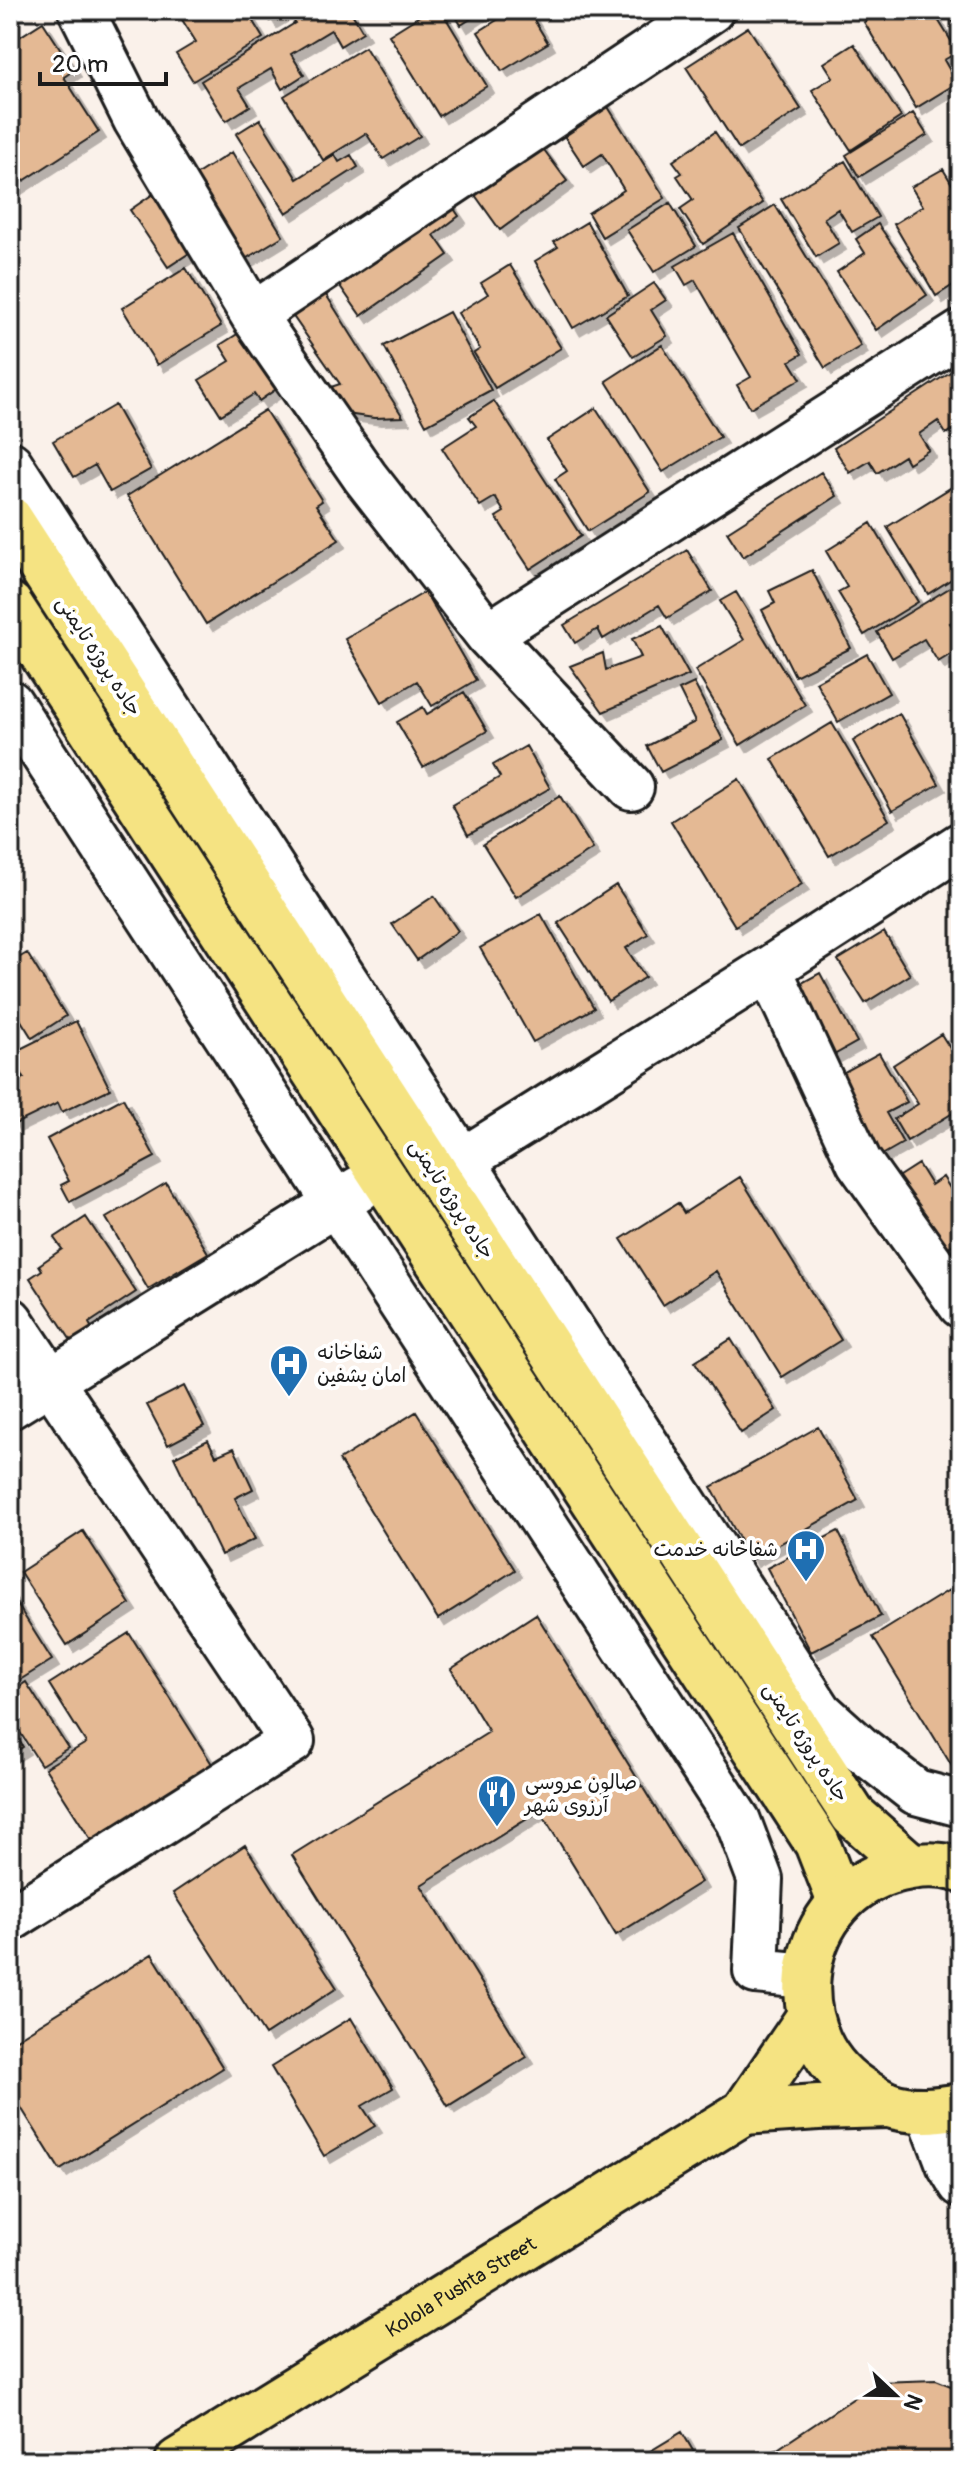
<svg xmlns="http://www.w3.org/2000/svg" width="971" height="2471" font-family="Pangolin,'Playpen Sans Arabic',sans-serif">
<defs>
<filter id="shadow"><feDropShadow dx="7" dy="7" stdDeviation="0" flood-color="#0004"/></filter>
</defs>
<rect width="100%" height="100%" fill="#faf1ea"/>
<filter id="ink" filterUnits="userSpaceOnUse"><feTurbulence type="fractalNoise" baseFrequency=".0125" numOctaves="2"/><feDisplacementMap in="SourceGraphic" scale="16" xChannelSelector="R" yChannelSelector="G"/><feConvolveMatrix kernelMatrix="1 2 1 2 8 2 1 2 1" color-interpolation-filters="sRGB"/></filter>
<g filter="url(#ink)">
<path fill="#e4b994" stroke="#1c1c1c" stroke-width="2" filter="url(#shadow)" d="M176 10H246L263 38 193 81 176 54 196 42Z
M263 10H350L363 32 340 46 331 30 291 54 304 75 282 89 271 69 239 88 250 106 226 121 201 81 295 23 287 11 270 21Z
M429 10H441L487 86 439 116 389 35Z
M452 10H484L461 25Z
M513 10H528L548 43 502 71 478 32Z
M883 10H932L958 52 944 60 957 83 916 108 864 22Z
M945 10H961V34Z
M43 22 74 70 64 77 99 132 10 190V43Z
M748 27 801 109 739 149 686 67Z
M854 44 901 117 851 150 812 90 833 77 824 63Z
M365 47 420 136 383 159 366 133 323 160 284 96Z
M600 94 665 198 602 237 588 213 624 190 602 154 584 166 555 122Z
M913 113 927 135 859 177 846 155Z
M260 119 297 179 335 155 339 162 351 155 358 167 286 213 236 134Z
M715 132 763 203 703 244 680 209 693 200 677 176 682 173 673 161Z
M536 139 567 181 500 230 470 188Z
M232 152 283 236 234 266 183 183Z
M845 161 878 217 852 232 838 209 824 218 839 243 816 257 781 199Z
M943 169 961 199V280L936 296 894 224 923 206 911 187Z
M159 190 197 248 168 267 130 210Z
M446 197 459 216 434 235 448 255 361 316 333 276Z
M670 203 696 246 654 272 627 230Z
M775 205 861 346 825 368 739 228Z
M587 222 628 296 573 328 535 261 558 247 554 242Z
M878 224 927 295 876 330 837 272 865 253 856 239Z
M733 233 802 354 790 361 801 379 750 408 737 385 751 377 695 280 686 285 675 266Z
M510 265 561 348 495 388 474 353 480 349 458 313 488 294 481 283Z
M186 268 221 326 157 365 122 308Z
M654 283 666 300 651 310 667 336 633 357 606 315Z
M325 293 403 417 374 418 326 411 322 390 340 384 290 312Z
M449 312 491 390 426 425 384 346Z
M247 328 282 385 259 401 254 394 221 415 199 380 230 361 220 345Z
M662 345 720 437 663 472 606 381Z
M961 365V425L946 434 938 421 919 434 929 450 908 463 904 456 877 473 870 461 850 473 834 448Z
M494 401 581 536 530 569 496 517 504 512 495 497 480 506 442 448 476 426 469 417Z
M115 405 151 469 110 492 95 465 74 477 53 441Z
M596 408 650 492 588 531 555 479 567 471 547 440Z
M265 410 322 501 316 505 339 540 206 624 127 496Z
M821 472 837 496 743 557 727 532Z
M952 487 961 502V573L928 594 887 527Z
M871 523 918 602 864 635 838 592 847 587 826 551Z
M687 550 712 591 667 618 659 605 603 639 598 629 575 643 564 625Z
M812 570 851 648 795 676 762 610 775 603 769 591Z
M961 581V616L950 623 961 640V648L938 662 924 639 892 658 877 632Z
M425 592 476 680 432 706 417 681 382 702 345 639Z
M736 592 805 705 740 745 695 670 744 640 720 601Z
M662 626 689 675 603 712 570 666 603 653 606 670 641 657 632 639Z
M867 654 889 693 838 722 816 682Z
M694 683 723 740 661 772 647 746 695 722 679 690Z
M464 692 487 731 423 767 397 722 423 707 427 714Z
M899 713 939 784 892 811 853 741Z
M832 723 889 820 829 856 772 759Z
M526 746 550 788 468 835 452 805 500 777 493 765Z
M739 779 802 884 735 926 671 821Z
M560 796 593 849 516 897 483 844Z
M616 885 648 934 626 948 645 977 608 1001 558 923Z
M434 896 458 931 417 960 392 924Z
M541 914 594 1008 533 1042 480 948Z
M884 932 910 975 865 1003 838 960Z
M27 953 66 1016 32 1038 10 1003V963Z
M820 973 857 1042 825 1060 787 991Z
M76 1021 110 1089 62 1112 58 1103 13 1125 10 1119V1085L24 1078 12 1053Z
M941 1034 961 1066V1108L907 1141 894 1119 918 1104 893 1065Z
M879 1053 907 1102 886 1113 903 1143 882 1155 837 1076Z
M123 1098 155 1157 70 1202 61 1185 69 1181 47 1139Z
M918 1164 931 1185 943 1177 961 1206V1239L941 1252 896 1178Z
M740 1177 841 1340 782 1377 716 1271 663 1305 621 1239 678 1203 684 1213Z
M166 1183 208 1253 148 1289 106 1218Z
M86 1217 136 1292 89 1323 94 1332 74 1345 30 1278 42 1270 39 1265 62 1249 54 1238Z
M731 1339 776 1410 741 1433 695 1362Z
M184 1386 204 1426 168 1445 147 1405Z
M416 1412 515 1570 438 1619 339 1460Z
M818 1427 858 1500 751 1560 711 1487Z
M208 1440 216 1456 234 1448 253 1489 235 1498 255 1539 221 1555 174 1457Z
M83 1531 130 1604 67 1645 20 1572Z
M838 1531 881 1616 811 1652 767 1568Z
M949 1590 961 1608V1781L873 1637Z
M10 1593 52 1660 10 1686Z
M536 1614 701 1882 616 1935 540 1811 421 1885 527 2057 448 2106 292 1855 489 1732 451 1669Z
M129 1633 217 1772 97 1849 45 1768 86 1743 49 1684Z
M26 1682 68 1748 41 1765 10 1717V1693Z
M10 1725 23 1747 10 1755Z
M245 1845 337 1988 265 2035 173 1893Z
M152 1954 223 2068 60 2170 10 2090V2043Z
M351 2018 393 2088 362 2106 375 2126 324 2156 271 2067Z
M936 2380 961 2390V2461H770L767 2456 878 2382Z
M682 2432 699 2461H634Z"/>
<g fill="none" stroke-linecap="round" stroke-linejoin="round">
<g stroke="#1c1c1c" stroke-width="50">
<path id="minor" d="M81 10 136 120 253 315 365 477 488 635 631 787
M253 315 711 10
M10 464 820 1712 861 1749 916 1792 961 1804
M488 635 961 333
M10 703 738 1821 760 1879 756 1971 806 1976
M769 969 859 1162 961 1305
M437 1172 462 1161 769 969 961 845
M10 1320 292 1741 10 1919
M10 1406 359 1189
M929 2111 949 2164 961 2184"/>
</g>
<g stroke="#1c1c1c" stroke-width="50">
<g id="major">
<path d="M10 519 853 1815 911 1866"/>
<path d="M10 605 817 1843 840 1902"/>
<path d="M961 1870C938 1862 912 1865 889 1872 791 1904 778 2043 867 2093 874 2097 881 2102 889 2105 913 2113 937 2110 961 2106"/>
<path d="M744 2112 818 2107 888 2105"/>
<path id="s1" d="M178 2461 744 2112 809 2017"/>
</g>
</g>
<use href="#minor" stroke="#fff" stroke-width="44"/>
<use href="#major" stroke="#f5e382" stroke-width="44"/>
</g>
</g>
<defs>
<g id="hospital-pin" transform="scale(2)"><path d="M0 17L-7.5 6A9.5 9.5 0 1 1 7.5 6Z" fill="#1f6fb2" stroke="#fff"/><path d="M-5-5h3v3.5h4V-5h3V5h-3V1.5h-4V5h-3Z" fill="#fff"/></g>
<g id="restaurant-pin" transform="scale(2)"><path d="M0 17L-7.5 6A9.5 9.5 0 1 1 7.5 6Z" fill="#1f6fb2" stroke="#fff"/><path d="M-5-6h1v4h1v-4h1v4h1v-4h1v5L-1.5 .5V6h-2V.5L-5-1ZM5-6V6H3V1.5H1.5Q1.5-4 5-6Z" fill="#fff"/></g>
</defs>
<g fill-rule="evenodd">
<use href="#hospital-pin" x="289" y="1364"/>
<use href="#hospital-pin" x="806" y="1549"/>
<use href="#restaurant-pin" x="497" y="1794"/>
</g>
<g text-anchor="middle" dominant-baseline="central" stroke-width="8" stroke-linejoin="round" paint-order="stroke">
<g font-size="20" fill="#1c1c1c" stroke="#fff">
<text transform="translate(99 656) rotate(57)">جاده پروژه تایمنی</text>
<text transform="translate(452 1199) rotate(57)">جاده پروژه تایمنی</text>
<text transform="translate(806 1742) rotate(57)">جاده پروژه تایمنی</text>
<text stroke="none"><textPath href="#s1" startOffset="332">Kolola Pushta Street</textPath></text>
</g>
<g font-size="20" fill="#1c1c1c" stroke="#fff" text-anchor="start">
<text x="317" y="1352">شفاخانه<tspan x="317" dy="23">امان یشفین</tspan></text>
<text x="778" y="1549" text-anchor="end">شفاخانه خدمت</text>
<text x="525" y="1782">صالون عروسی<tspan x="525" dy="23">آرزوی شهر</tspan></text>
</g>
</g>
<rect width="971" height="2471" fill="none" stroke="#fff" stroke-width="40"/>
<rect x="20" y="20" width="931" height="2431" fill="none" stroke="#1c1c1c" stroke-width="3" filter="url(#ink)"/>
<g transform="translate(895 2395) rotate(112)" stroke="#ffffff" stroke-width="6" paint-order="stroke">
<path d="M0-6L14 30L0 20L-14 30Z" fill="#1c1c1c"/>
<text y="-12" font-size="22" font-weight="bold" text-anchor="middle" fill="#1c1c1c">N</text>
</g>
<path d="M40 72v12h126v-12" fill="none" stroke="#1c1c1c" stroke-width="4"/>
<text x="52" y="72" font-size="24" fill="#1c1c1c" stroke="#ffffff" stroke-width="6" paint-order="stroke">20 m</text>
</svg>
